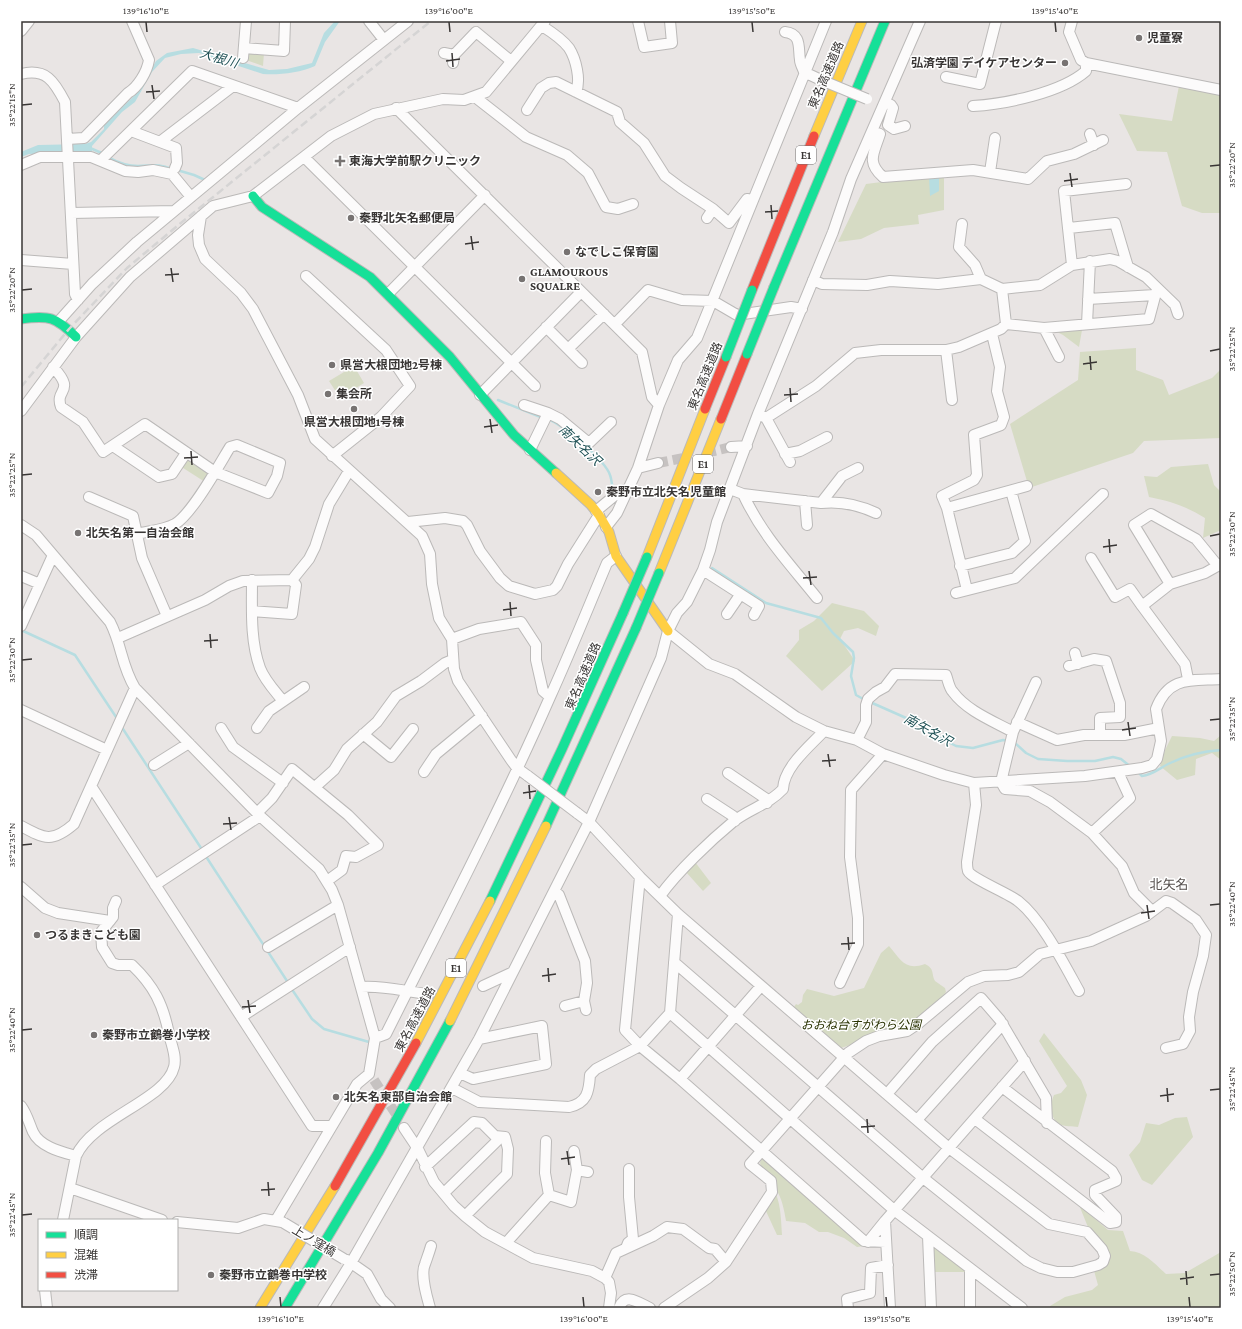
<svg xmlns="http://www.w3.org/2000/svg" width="1242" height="1329" font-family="'Crimson Pro','Noto Sans JP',serif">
<rect width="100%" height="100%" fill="#e9e5e4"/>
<path fill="#d6dbc4" d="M249 51 264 53 263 66 246 60Z
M1179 86 1221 95V213H1202L1182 206 1167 152 1137 151 1119 114 1172 121Z
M944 174V210L918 215 919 224 884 228 861 239 838 242 866 184Z
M1082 330 1079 347 1063 335 1055 331Z
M1136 348V370L1163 380 1169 395 1212 378 1221 369V438L1144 441 1133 453 1029 488 1010 424 1078 380 1080 352Z
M354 366 364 383 340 398 329 381Z
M189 458 209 471 205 482 180 466Z
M1208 464 1214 485 1221 492V530L1203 538 1205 518C1187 507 1171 501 1149 497L1144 476 1157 477 1171 467Z
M832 603 864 611 879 626 876 636 858 628 844 631 840 639 855 661 822 691 786 656 799 640V630L814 621Z
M1221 735V760L1212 753 1196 759 1195 775 1177 780 1160 766 1165 750 1172 736 1200 738 1214 741Z
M695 862 711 883 703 891 686 872Z
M889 946C901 960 905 971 925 964 935 969 931 973 935 981L945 988 946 992 934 1008 905 1027 841 1048 794 1007 796 1004 798 1005 802 1002 803 995 807 989 834 996 864 988 881 953Z
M1044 1033 1081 1080 1087 1095 1078 1127C1073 1126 1064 1127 1059 1124 1050 1119 1050 1103 1054 1095L1061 1093 1067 1086 1039 1041Z
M1187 1117 1193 1137 1152 1185 1142 1180 1129 1155 1140 1142 1146 1123 1159 1125 1175 1118Z
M764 1156 864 1246 857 1247 844 1238 828 1232H819L805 1223 786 1221C784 1209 782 1199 776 1189 770 1180 761 1172 760 1162Z
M776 1194C781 1207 781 1220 782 1235H777L765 1209Z
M1079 1205 1108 1230 1123 1231 1130 1251C1145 1252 1155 1264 1166 1274L1185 1273 1221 1252V1308H1050V1306L1065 1297 1092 1290 1098 1285 1093 1267 1104 1257 1090 1232Z
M930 1245 935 1246 965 1269V1272H931Z"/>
<path fill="#b7dde1" d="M335 21H340L325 42 315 66C300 73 279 75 263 74L199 53 181 54 165 58 152 72 135 102 122 112 92 146V152L29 154 21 157V152L38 145 85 144 91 142 104 129V125L139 91 156 61 167 53 193 48 269 70 287 69 312 63 324 33Z
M939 176V191L930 196 929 177Z"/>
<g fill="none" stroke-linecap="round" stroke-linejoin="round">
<path stroke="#b7dde1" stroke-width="2.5" d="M90 148 104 154
M108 157C117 162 128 166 138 166 153 166 157 163 172 169
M177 170 194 175 205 180
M498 400 543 418
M548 419C563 425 605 460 610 475 612 480 612 487 613 493
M712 568 766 603 821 618 833 633 853 652 854 658 851 676 856 695 865 700
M21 630 75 655 118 720
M870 702 922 725 931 733 956 746 973 748 1003 740 1009 741
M121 726 203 851
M1014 742 1026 753 1038 759 1067 761H1095L1113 757 1121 759 1131 767
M1138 772 1142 776C1152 775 1160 768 1168 764 1184 756 1204 751 1221 750
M205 855 289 984
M291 988 312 1019 324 1029 369 1042"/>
<path stroke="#c6c2c1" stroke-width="10" stroke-dasharray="10 5" stroke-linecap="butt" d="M706 453 731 447
M658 463 688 457
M374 1080 399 1119"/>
<g stroke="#bbb9b8" stroke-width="12">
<path id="street" d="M369 21 384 40
M638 21 644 47 672 43 670 21
M1072 21 1069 32 1081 60 1086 63 1221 90
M542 26C550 31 563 40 569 48 576 59 581 80 576 92
M21 31 29 21
M785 32C802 34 798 48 800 60 800 64 803 68 804 72L821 80
M244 48 284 51 285 21
M444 53 454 55
M243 58 246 21
M453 63 454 55 476 32 511 61
M21 74C46 68 54 81 65 102L75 294 78 300
M946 77 980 84 996 21
M475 97 526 137 567 155 588 173 606 207 618 209 633 204
M885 102 891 105 893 108 888 125 894 129 905 126
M973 106C1005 104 1061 93 1086 71V63
M396 108 642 352 652 397 659 405
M527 110 541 88 549 83 556 82 617 112 620 122 644 143 665 176 681 188 713 209 729 223 747 199 753 200
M131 131 176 148 177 163 175 168
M872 131 880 134C874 153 866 162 883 177L973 170 1028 179 1047 161 1074 154 1103 140
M1090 134 1094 145
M67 139 84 138 128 93C138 87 147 72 149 60L132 21
M161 141 233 86
M304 157 535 386
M101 160 192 71 298 108
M21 165 40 157H91L125 171 138 172 153 170 172 174 191 197
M990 172 995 138
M71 213 174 211
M201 216 198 235 199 245 205 259 241 293 253 309 298 395 315 439 422 536 430 554 432 584 439 618 452 639 454 669 458 681 511 760 517 768 528 776
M707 218 713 209
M962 224 959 247 975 265 981 279
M1069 228 1115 223 1128 267
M21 260 73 264
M1072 265 1064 191 1126 184
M306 276 386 350 410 386 381 417 332 456
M813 280 822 284 867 285 890 281 938 284 981 279 1002 289 1040 285 1072 265 1110 259 1118 261 1146 277 1175 305 1178 314
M388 294 485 195
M1088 299 1155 295
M59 321 92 284 137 242 298 108 408 21
M615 324 648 290 682 300 713 301 737 315 791 307 802 309
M1006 324 1044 328 1149 319 1157 289
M1087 324 1090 261
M546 327 582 363
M1044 328 1059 357
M568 349 604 314
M946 350 952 400
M53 367C77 393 54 388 61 407L83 422 103 452 145 424 215 472 268 493 277 476 280 463 237 445 230 447C219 465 192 514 175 524 164 530 149 531 136 534
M480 395 581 292
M524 405 548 413
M21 411 76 337 130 277 213 206 253 196 331 136 374 114 443 99 464 100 486 92 545 21
M760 415 766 418 790 462
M766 418 816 386 855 353 881 350H946L959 347 1001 329 1006 324 1002 289
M113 446 159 477 172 474 186 453
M731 447 747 446
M530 450 548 413 560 419 589 443 611 422
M785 454 800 451 827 437
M638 468 658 463
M730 489 743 494C762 535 789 563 817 598
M743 494 821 503C839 501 859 505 876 513
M89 497 133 516 142 558 167 616
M805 501 807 525
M821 503 842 476 858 468
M947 508 1027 486
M596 511 619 492 628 489
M408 522 445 518 463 521 467 525 480 551 500 578 509 586 535 594 553 590 557 586 568 564 599 515
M21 525 36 535 110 622C122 645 121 665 135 688L260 816 319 869 332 890 338 905 375 1038 369 1074 357 1084 276 1220
M606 527 617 513 638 468 659 405 678 360 697 338 826 21
M1091 558 1115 597 1130 589 1142 606
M960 566 1012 553 1025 541 1011 491
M703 570 759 606 754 615
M21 576 40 584
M252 580C252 608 250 641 260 668 265 681 275 691 283 701
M292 580 309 559 315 547 329 504 349 471
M1170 584 1134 525 1151 514 1196 539 1218 566
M967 590 947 508 942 496 974 480 977 475 974 435 1001 425 1004 417 997 391 1000 367 992 334
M956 593 1015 578 1103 494
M727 614 740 595
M21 626 53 555
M668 631 709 664 735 674 796 717 824 731 857 740 883 754 944 775 974 783 1085 776 1142 768 1152 765 1157 759 1161 741 1156 709C1169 675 1193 681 1221 679
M118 638 205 600 229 586 243 581 292 580 296 585 292 614 252 611
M452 639 479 629 521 622 536 645V660L543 691 550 697
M1075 653 1078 664
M1069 666 1094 659 1106 661 1120 703V717L1100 718V735
M1188 679 1185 664 1142 606 1170 584 1205 573 1221 564
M1036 682 1013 732 1001 782 1005 789 1030 791 1050 802 1092 833 1122 866 1134 893 1151 910
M21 710 107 750
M1017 722 1057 740 1084 735H1124L1159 728
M221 728 233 747 283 783
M257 728 269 711 304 687
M363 734 391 757 413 729
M857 740 866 722V705L868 699 876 692 885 687 895 674 946 675C948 680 949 688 953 692 967 711 993 721 1013 732
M154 765 189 743
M424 772 436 754 482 716
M728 773 765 798 767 803
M974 783 976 805 967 862C967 864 967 868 968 871 972 879 1008 893 1018 901 1042 920 1064 964 1079 991
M91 786 312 1126H332
M315 787 334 770 347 749 377 722 396 696 421 681 445 663 452 660
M707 799 733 816 735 821
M257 813 272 798 292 769 348 815 378 845 356 857 346 856 342 870 327 881
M577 813 589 822 640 877 678 914 949 1148 1049 1224 1087 1232 1102 1249 1105 1256 1103 1262 1098 1265 1073 1272H1057L1041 1268 1027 1261 922 1177 674 962
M21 826C45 839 52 843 74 824L135 688
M1092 833 1130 798 1118 772
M640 877 625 1030 640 1046 680 1079 864 1241 886 1242
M155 885 260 816
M21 887 45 908 58 913 110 921
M554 891 559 895 585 961 587 983 584 1001 586 1010
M660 896C677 872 711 840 734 821 751 808 768 805 783 789 784 767 809 747 824 731
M268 947 338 905
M840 983 858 944V918L850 857 851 790 883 754
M483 986 513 972
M361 987C384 985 406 992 429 994
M565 1006 584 1001
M670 1013 894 1210 1022 1308
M241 1017 350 947
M375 1038 386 1034C442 922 500 811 550 697 570 653 588 608 607 563L616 556
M460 1073 473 1079 546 1064 542 1026 479 1039
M680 1079 761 986
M452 1088 479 1102 569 1107C587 1103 589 1092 590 1075L596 1069 640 1046 670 1013 678 914
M887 1094 932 1042 981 998 1000 1020 1046 1098 1047 1123
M21 1106C27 1114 29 1123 33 1132 40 1147 62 1152 76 1156
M975 1119 1110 1223 1116 1222V1217L1095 1195V1190L1116 1181V1178L1112 1171 1002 1087
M917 1120 1003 1024
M404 1128 418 1149 434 1182 454 1206 465 1216 485 1232 533 1258 592 1271 605 1278 609 1282 611 1293 609 1308
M546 1141 545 1173 549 1195
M425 1167 474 1122 482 1123 495 1136 505 1137 508 1149 507 1174 465 1216
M577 1170 588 1172
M70 1188 162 1220
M444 1193 497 1141 498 1137
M549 1195 571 1202 577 1170 574 1151
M63 1220 76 1156C93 1118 166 1100 174 1067 177 1056 171 1044 169 1034 163 1004 154 986 132 965H118L112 963 102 947 101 932 113 917V908L116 901
M177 1222 238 1228 264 1219 282 1222
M928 1236 931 1308
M868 1242 885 1221
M506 1243 549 1195
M626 1248 628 1243 633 1239 629 1197V1169
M347 1260 367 1274 381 1299 390 1308
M970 1269V1308
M605 1278 616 1253 653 1236 667 1227 683 1229 709 1248 715 1249 726 1262
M45 1290 47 1308
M323 1308 351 1263 479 1039 589 822 661 658 668 631 677 613 687 602 703 570 710 550 717 522 758 414 833 232 851 179 920 21
M430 1308C427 1297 420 1275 425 1264 427 1258 429 1253 431 1246
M619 1308C625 1292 638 1302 650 1308
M664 1308 708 1278 726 1262 772 1192 771 1181 750 1164 848 1053 866 1041 879 1036 907 1031 919 1023 968 982 984 976 1008 975 1019 972 1040 954 1091 941 1146 916 1166 901 1172 903 1196 920 1206 935 1203 956 1193 992 1189 1017 1190 1031 1183 1044 1166 1048
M848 1308 847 1299 870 1293 871 1268 888 1265
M890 1308 885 1221 1025 1061"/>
</g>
<g stroke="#bbb9b8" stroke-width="11">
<path id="fast" d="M253 196 262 207 370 277 450 357 514 435 556 473
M774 287 885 21
M21 319C49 315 56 317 76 337
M546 826 636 628
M490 901 562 749 623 613
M285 1308 378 1153 450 1021"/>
</g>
<g stroke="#bbb9b8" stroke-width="11">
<path id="slow" d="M814 136 862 21
M556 473 591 505 599 515 609 532 616 556 668 631
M647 557 705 409
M659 573 721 419
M450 1021 546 826
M416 1043 490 901
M260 1308 335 1186"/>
</g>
<g stroke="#bbb9b8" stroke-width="11">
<path id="jam" d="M752 290 814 136
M705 409 726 357
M721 419 747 354
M335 1186 416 1043"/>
</g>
<use href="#street" stroke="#fcfbfb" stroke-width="10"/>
<use href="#fast" stroke="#16e098" stroke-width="9"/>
<use href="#slow" stroke="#ffcf43" stroke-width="9"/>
<use href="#jam" stroke="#f24e42" stroke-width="9"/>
<path stroke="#d5d4d4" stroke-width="2.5" stroke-dasharray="8 4" stroke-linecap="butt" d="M21 387 69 329 127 268 176 227 431 21"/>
<g stroke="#bbb9b8" stroke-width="12" stroke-linecap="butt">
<path id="street-bridge" d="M821 80 867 99
M528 776 577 813
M284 1223 344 1259"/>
</g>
<g stroke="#bbb9b8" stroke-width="11" stroke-linecap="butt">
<path id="fast-bridge" d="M747 354 774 287
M726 357 752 290
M623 613 647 557
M636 628 659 573"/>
</g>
<use href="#street-bridge" stroke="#fcfbfb" stroke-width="10"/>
<use href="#fast-bridge" stroke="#16e098" stroke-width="9"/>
</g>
<path fill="none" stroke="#393635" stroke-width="1.5" d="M146 22 147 32M449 22 450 32M752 22 753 32M1055 22 1056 32M452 53 453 67M446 61 460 59M152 85 154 99M146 92 160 91M22 105 32 104M1210 166 1220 165M1070 173 1072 187M1064 181 1078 179M771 205 772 219M765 212 778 211M471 236 473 250M465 244 479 242M171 268 173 282M165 275 179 274M22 290 32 289M1210 351 1220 349M1090 356 1091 370M1083 364 1097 362M790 388 791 402M784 395 798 394M490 419 492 433M484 427 498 425M191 451 192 465M184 458 198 457M22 475 32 474M1210 536 1220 534M1109 539 1110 553M1103 547 1117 545M809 571 811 585M803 578 817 577M510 602 511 616M503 610 517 608M210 634 211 648M204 641 218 640M22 660 32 659M1210 720 1220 719M1128 722 1130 736M1122 730 1136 728M828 754 830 767M822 761 836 760M529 785 530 799M523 793 536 791M229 817 231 830M223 824 237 823M22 845 32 844M1147 905 1149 919M1210 905 1220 904M1141 913 1155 911M848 937 849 950M841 944 855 943M548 968 549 982M542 976 556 974M248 1000 250 1013M242 1007 256 1006M22 1030 32 1029M1167 1088 1168 1102M1210 1090 1220 1089M1160 1096 1174 1094M867 1119 868 1133M861 1127 875 1126M567 1151 569 1165M561 1159 575 1157M268 1182 269 1196M261 1190 275 1189M22 1215 32 1214M1186 1271 1187 1285M1210 1275 1220 1274M1180 1279 1194 1277M280 1297 281 1307M583 1297 584 1307M886 1297 887 1307M1189 1297 1190 1307"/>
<g fill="#777372" stroke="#fff" stroke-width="1.5">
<circle cx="1139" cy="38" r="4"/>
<circle cx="1065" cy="63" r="4"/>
<path d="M338 155h4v4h4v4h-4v4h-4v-4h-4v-4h4z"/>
<circle cx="351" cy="218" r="4"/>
<circle cx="567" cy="252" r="4"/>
<circle cx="522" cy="279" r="4"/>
<circle cx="332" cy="365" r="4"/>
<circle cx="328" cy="394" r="4"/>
<circle cx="354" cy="409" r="4"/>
<circle cx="598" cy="492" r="4"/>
<circle cx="78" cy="533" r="4"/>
<circle cx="37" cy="935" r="4"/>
<circle cx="94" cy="1035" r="4"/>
<circle cx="336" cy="1097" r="4"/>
<circle cx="211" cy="1275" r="4"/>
</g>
<g text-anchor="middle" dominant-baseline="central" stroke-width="3" stroke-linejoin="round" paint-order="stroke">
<g fill="#fff" stroke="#747272" stroke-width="1">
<rect x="796" y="146" width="20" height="18" rx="3"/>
<rect x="693" y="455" width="20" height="18" rx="3"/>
<rect x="446" y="959" width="20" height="18" rx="3"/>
</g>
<g font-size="11" font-weight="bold" fill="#393635">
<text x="806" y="155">E1</text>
<text x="703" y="464">E1</text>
<text x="456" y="968">E1</text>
</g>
<g font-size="12" font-weight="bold" fill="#393635" stroke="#fff" text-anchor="start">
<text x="1147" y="38">児童寮</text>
<text x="1057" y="63" text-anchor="end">弘済学園 デイケアセンター</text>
<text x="349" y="161">東海大学前駅クリニック</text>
<text x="359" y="218">秦野北矢名郵便局</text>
<text x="575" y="252">なでしこ保育園</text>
<text x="530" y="272">GLAMOUROUS<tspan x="530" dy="14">SQUALRE</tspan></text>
<text x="340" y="365">県営大根団地2号棟</text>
<text x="336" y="394">集会所</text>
<text x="354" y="422" text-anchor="middle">県営大根団地1号棟</text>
<text x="606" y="492">秦野市立北矢名児童館</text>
<text x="86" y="533">北矢名第一自治会館</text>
<text x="45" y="935">つるまきこども園</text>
<text x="102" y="1035">秦野市立鶴巻小学校</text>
<text x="344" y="1097">北矢名東部自治会館</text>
<text x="219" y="1275">秦野市立鶴巻中学校</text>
</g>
<g font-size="12" fill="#393635" stroke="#fff">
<text transform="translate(826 75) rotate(-67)">東名高速道路</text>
<text transform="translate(705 376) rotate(-68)">東名高速道路</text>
<text transform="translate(583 676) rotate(-67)">東名高速道路</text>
<text transform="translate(415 1019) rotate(-62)">東名高速道路</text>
<text transform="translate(314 1241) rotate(31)">上ノ窪橋</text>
</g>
<g font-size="12" font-style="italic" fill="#293200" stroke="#fff">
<text x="861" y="1025">おおね台すがわら公園</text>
</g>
<g font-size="13" font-style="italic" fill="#1f5155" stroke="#fff">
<text transform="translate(219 58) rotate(17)">大根川</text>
<text transform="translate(580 445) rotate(43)">南矢名沢</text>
<text transform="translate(928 730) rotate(29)">南矢名沢</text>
</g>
<g font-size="13" fill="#585250" stroke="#fff">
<text x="1169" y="884">北矢名</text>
</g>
</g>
<rect width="1242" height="1329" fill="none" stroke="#ffffff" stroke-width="44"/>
<rect x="38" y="1219" width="140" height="72" fill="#ffffff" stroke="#b0afae"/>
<rect x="46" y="1232" width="20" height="6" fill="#16e098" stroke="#b0afae"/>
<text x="74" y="1239" font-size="12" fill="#393635">順調</text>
<rect x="46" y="1252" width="20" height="6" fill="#ffcf43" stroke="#b0afae"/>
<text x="74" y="1259" font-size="12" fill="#393635">混雑</text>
<rect x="46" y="1272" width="20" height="6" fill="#f24e42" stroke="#b0afae"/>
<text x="74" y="1279" font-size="12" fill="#393635">渋滞</text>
<rect x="22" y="22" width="1198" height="1285" fill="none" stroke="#393635" stroke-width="1.5"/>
<g font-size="10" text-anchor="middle" fill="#393635">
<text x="146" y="14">139°16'10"E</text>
<text x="449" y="14">139°16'00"E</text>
<text x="752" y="14">139°15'50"E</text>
<text x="1055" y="14">139°15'40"E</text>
<text transform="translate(11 105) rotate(-90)" y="4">35°22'15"N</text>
<text transform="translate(1231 165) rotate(-90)" y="4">35°22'20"N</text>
<text transform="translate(11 290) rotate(-90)" y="4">35°22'20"N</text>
<text transform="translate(1231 349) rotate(-90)" y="4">35°22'25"N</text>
<text transform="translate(11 475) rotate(-90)" y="4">35°22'25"N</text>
<text transform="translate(1231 534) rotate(-90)" y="4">35°22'30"N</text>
<text transform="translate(11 660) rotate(-90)" y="4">35°22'30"N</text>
<text transform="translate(1231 719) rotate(-90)" y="4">35°22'35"N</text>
<text transform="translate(11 845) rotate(-90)" y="4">35°22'35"N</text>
<text transform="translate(1231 904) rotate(-90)" y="4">35°22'40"N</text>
<text transform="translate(11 1030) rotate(-90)" y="4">35°22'40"N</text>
<text transform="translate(1231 1089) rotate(-90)" y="4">35°22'45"N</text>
<text transform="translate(11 1215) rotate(-90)" y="4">35°22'45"N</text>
<text transform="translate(1231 1274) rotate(-90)" y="4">35°22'50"N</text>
<text x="281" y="1322">139°16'10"E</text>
<text x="584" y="1322">139°16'00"E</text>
<text x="887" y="1322">139°15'50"E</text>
<text x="1190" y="1322">139°15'40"E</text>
</g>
</svg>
